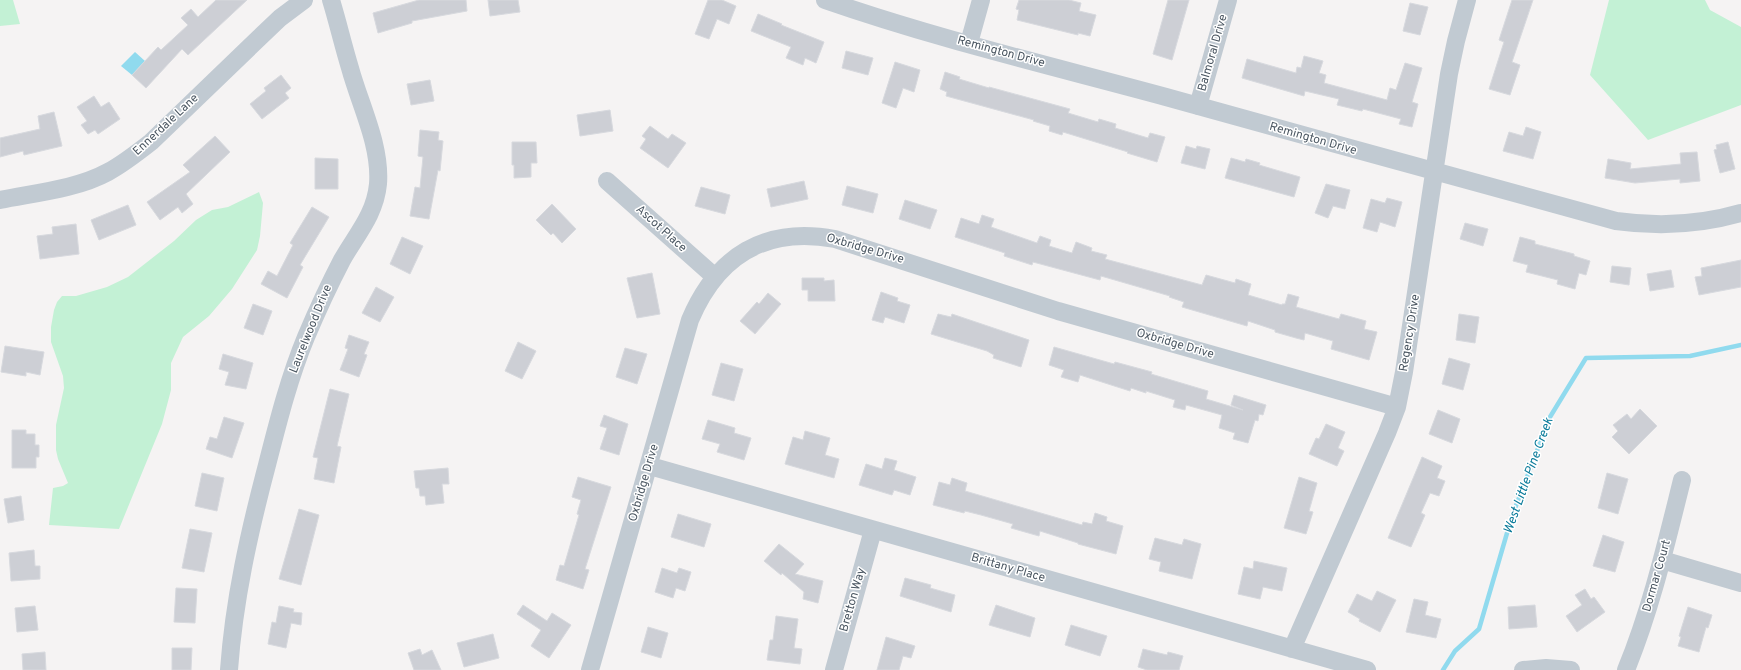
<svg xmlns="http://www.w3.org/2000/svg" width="1741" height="670" font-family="Overpass,sans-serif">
<rect width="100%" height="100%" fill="#f5f3f3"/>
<path fill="#c3f1d5" d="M0 0H13L20 24 0 26Z
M1609 0H1705L1710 10 1741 27V105L1648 140 1590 75Z
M259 192 263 203 260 236 257 250 232 289 209 316 183 337 171 363V390L162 424 119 529 49 525 53 488 63 486 68 483 58 459 56 450V425L64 388 63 376 51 342V327L54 310 57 302 62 296H76L107 287 128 277 174 241 196 220 212 210 228 207Z"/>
<path fill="#90daee" d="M135 52 145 61 132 75 121 66Z"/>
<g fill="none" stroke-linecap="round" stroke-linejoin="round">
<path stroke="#90daee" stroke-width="4.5" d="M1443 670 1455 651 1479 629 1512 516 1550 417 1586 358 1690 356 1741 345"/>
</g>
<path fill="#cdcfd5" stroke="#d7d9de" d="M216 0H247L188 55 182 49 146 88 132 75 158 47 161 50 188 25 181 18 191 9 198 17Z
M419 0H466L467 11 412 21V23L378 33 373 13Z
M488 0H518L520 12 490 16Z
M708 0H722L736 6 729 24 717 19 709 39 695 34Z
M1019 0H1069L1081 3 1079 11 1096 15 1090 36 1078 33V35L1017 20 1019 10 1016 9Z
M1168 0H1189L1172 60 1153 54Z
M1512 0H1533L1512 62 1520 65 1510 95 1489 89 1504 42 1499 40Z
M1410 3 1428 7 1420 35 1403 31Z
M758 14 782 24 781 25 824 42 816 63 805 58 803 65 786 58 791 47 751 31Z
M846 51 873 58 868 75 842 68Z
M1304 56 1323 61 1319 73 1326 75 1324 83 1387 100 1390 88 1396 90 1405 63 1422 68 1412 102 1418 104 1412 127 1399 124 1401 119 1363 109 1362 111 1337 105 1339 99 1305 91 1304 96 1242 78 1247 59 1296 73 1297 67 1301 68Z
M895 62 920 70 914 92 903 88 896 108 882 103Z
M945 72 960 77 959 79 989 88V87L1070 109 1068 113 1098 122 1099 119 1116 124 1115 128 1148 138 1150 133 1165 137 1157 162 1127 153 1128 152 1063 132 1062 135 1049 131 1050 126 1033 121 1034 120 946 96 947 92 940 89Z
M281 75 291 88 285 93 289 98 262 119 250 104 266 91 264 88Z
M430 80 434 101 411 105 407 84Z
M94 96 101 107 109 102 120 119 98 134 95 130 88 134 81 125 87 121 77 107Z
M610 110 613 131 580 136 577 115Z
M54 112 62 146 24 155 23 151 0 157V138L40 129 38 116Z
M650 126 668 139 672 134 686 143 668 168 640 148 646 139 642 136Z
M1526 127 1541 132 1533 159 1503 151 1509 132 1523 136Z
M420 130 439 132 438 140 443 141 440 171 438 170 429 219 410 216 415 187 420 188 423 157 418 156Z
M215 136 230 152 186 194 193 204 182 213 178 207 160 220 147 202 190 172 183 165Z
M512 142H536L537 163H531V177L514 178V165H512Z
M1728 142 1735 169 1720 173 1714 150 1717 149 1716 145Z
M1186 146 1196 149 1197 146 1210 149 1205 169 1181 163Z
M1697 152 1700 181 1680 183V179L1635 183 1605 178 1608 159 1631 163 1630 169 1681 164 1680 153Z
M315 158 338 159V189H315Z
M1231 158 1245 162 1246 159 1260 163 1259 165 1300 177 1294 197 1225 178Z
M804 181 808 199 771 207 767 189Z
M1326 184 1350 190 1345 209 1333 206 1328 218 1315 213Z
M847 186 878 194 873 213 842 205Z
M701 187 730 195 725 214 695 206Z
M1387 198 1402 202 1395 227 1380 222 1377 232 1363 228 1371 199 1385 203Z
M905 200 937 210 930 229 899 219Z
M552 204 576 229 562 243 553 233 551 235 536 220Z
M128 205 136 225 99 240 91 220Z
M312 207 329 217 300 265 303 267 287 298 261 284 268 271 277 276 293 245 290 243Z
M982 215 994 219 991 227 1037 243 1040 236 1051 240 1049 246 1072 253 1076 242 1092 248 1091 251 1107 255 1105 259 1202 285 1206 275 1235 283 1236 279 1251 284 1248 295 1282 305V304H1285L1288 294 1299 297 1296 307 1339 319 1341 314 1366 321 1364 329 1377 332 1369 360 1331 349 1333 341 1305 333 1304 340 1296 338 1275 332V330L1248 321 1247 326 1182 307 1184 302 1169 297 1170 296 1101 276 1100 280 1033 262 1032 265 1004 256 1005 253 955 237 961 218 979 224Z
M1465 223 1488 229 1483 246 1460 239Z
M76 224 79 254 40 259 37 236 53 234 52 227Z
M402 237 423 246 410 274 390 264Z
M1520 237 1535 241V244L1574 254V256L1590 261 1586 275 1579 273 1575 289 1557 284 1558 280 1526 272 1528 265 1513 261Z
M1741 260V287L1699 295 1695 277 1702 276 1701 268Z
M1612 266 1631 268 1629 285 1610 282Z
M1671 270 1674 287 1650 291 1647 274Z
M652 273 660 314 637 318 627 278Z
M802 278H824V281L834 280 835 301H808V290H802Z
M376 287 394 297 380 322 362 313Z
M881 292 898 298 897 301 910 305 904 323 885 317 883 323 872 320Z
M768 293 781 304 755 334 740 321 757 302 759 304Z
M253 304 272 311 263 335 244 328Z
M938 314 951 317 952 314 1029 340 1021 367 993 358 994 355 987 351 931 334Z
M1459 314 1479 317 1475 343 1456 340Z
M349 335 369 342 364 354 367 355 359 377 340 370 348 349 345 348Z
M518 342 536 351 522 379 505 371Z
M5 346 44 352 40 375 26 372V376L1 372Z
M1054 347 1114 364 1115 362 1152 372 1151 374 1208 391 1206 399 1243 410 1231 405 1234 395 1266 405 1263 415 1259 414 1258 421 1255 420 1248 443 1233 439 1235 433 1219 428 1222 415 1186 405 1185 410 1173 407 1175 400 1146 391V393L1131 388 1130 391 1080 375 1078 382 1061 377 1064 370 1049 365Z
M625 348 647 354 637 384 616 377Z
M223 354 253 363 246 389 225 385 229 372 219 369Z
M1449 358 1470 364 1463 390 1442 384Z
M721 363 743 369 734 401 712 395Z
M330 389 349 394 337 446 341 447 334 483 314 479 318 458 313 457Z
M1640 409 1657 426 1629 454 1612 437 1618 431 1613 425 1627 414 1631 419Z
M1438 410 1460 419 1452 443 1429 434Z
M604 415 628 424 619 455 600 449 607 428 600 426Z
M224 417 244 423 232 458 206 449 210 437 217 439Z
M708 420 735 428 734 433 751 438 744 460 717 452 720 444 702 439Z
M1326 424 1345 432 1338 448 1344 451 1337 466 1309 454 1316 438 1319 439Z
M12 430H26V434H35V445H39V457H36V468H12Z
M805 431 830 438 825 455 839 459 834 478 785 464 793 437 803 440Z
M1422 457 1442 466 1437 478 1445 481 1439 496 1430 493 1421 513 1425 515 1411 547 1388 538Z
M885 458 897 461 894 470 916 477 910 495 894 490 892 495 859 485 866 464 882 469Z
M448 468 449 484H442L444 503 426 505 425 496H420L419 488H416L414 471Z
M202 473 224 478 217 511 195 506Z
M1607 473 1628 479 1618 514 1598 508Z
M578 477 611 487 585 569 589 570 583 589 556 580 560 565 564 566 579 515 577 514 581 500 572 497Z
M1299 477 1317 483 1309 511 1313 512 1306 534 1284 528Z
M952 478 967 483 965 491 1082 525 1083 522 1092 524 1095 513 1107 517 1106 521 1123 526 1116 554 1078 544V543L1040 531 1039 536 1011 528 1013 524 981 515 965 511 964 513 933 505 939 482 950 485Z
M21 496 24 520 8 523 4 499Z
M299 509 319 515 301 585 279 579Z
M678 514 711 524 704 547 671 537Z
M190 529 212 533 204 572 182 568Z
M1603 535 1624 542 1615 572 1593 566Z
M1155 538 1182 545 1184 539 1201 544 1192 579 1159 571 1161 562 1149 559Z
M779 544 804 564 795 574 823 581 818 603 803 599 804 592 782 573 781 575 764 561Z
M34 550 35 566H40V579L11 581 9 553Z
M1254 561 1287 568 1282 591 1263 587 1260 599 1238 594 1244 567 1253 569Z
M662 568 677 573 679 568 691 572 685 591 676 588 673 598 655 592Z
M905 578 931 585 930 588 955 595 951 612 900 596Z
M176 588 197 589 195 623 174 622Z
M1585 589 1591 599 1594 597 1605 612 1577 632 1566 616 1582 605 1575 595Z
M1377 591 1396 600 1380 632 1359 621 1360 619 1348 612 1357 594 1372 601Z
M1414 599 1428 602 1425 615 1441 619 1436 638 1406 632Z
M523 605 547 621 552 613 571 625 549 658 531 646 541 630 517 614Z
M996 605 1035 618 1030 637 989 625Z
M1535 605 1537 627 1509 629 1508 607Z
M35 606 38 630 17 632 15 608Z
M279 606 294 609 293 612 302 613 301 625 291 623 286 648 268 644 272 622 276 623Z
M1688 607 1712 615 1708 628 1706 627 1699 652 1678 646 1681 637 1679 636Z
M776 616 798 619 794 648 802 649 800 664 767 660 770 640H773Z
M1071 625 1107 636 1100 656 1065 645Z
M648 627 668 633 661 658 641 652Z
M493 634 499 658 464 667 457 643Z
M886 637 915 646 911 658 903 656 899 670H877Z
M172 648H192L191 670H172Z
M420 649 422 655 432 650 441 670H414L408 653Z
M1143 649 1167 655 1168 652 1183 656 1179 670H1147L1138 667Z
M45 652 46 670H23L22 654Z"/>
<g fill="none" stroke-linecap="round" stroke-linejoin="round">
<path stroke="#c1cad2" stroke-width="18" d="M825 0C937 39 1052 66 1166 97 1316 138 1466 181 1616 221 1659 227 1700 225 1741 213
M969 43 981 0
M1198 106 1228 0
M607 181 715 277
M0 200C34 193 77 189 108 172 123 164 137 153 151 142L259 38 280 18 304 0
M650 466 1367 670
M1662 560 1741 583
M1292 649 1387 433 1397 407 1404 372 1449 74 1456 41 1467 0
M229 670C234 600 249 533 267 465 278 422 289 378 306 337 317 311 329 285 342 260 356 235 375 215 378 184 381 145 360 105 350 68 343 45 338 23 331 0
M590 670 690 320C717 256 765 226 835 239L1058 311 1397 407
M834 670 873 530
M1523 670 1546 668 1571 670
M1626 670C1651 609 1666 544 1682 480"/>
</g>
<g text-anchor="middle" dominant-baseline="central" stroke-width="3" stroke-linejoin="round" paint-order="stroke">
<g font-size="12" fill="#4a5661" stroke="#fff">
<text transform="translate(1001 52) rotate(15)">Remington Drive</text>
<text transform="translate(1213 53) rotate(-74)">Balmoral Drive</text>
<text transform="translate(166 125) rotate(-43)">Ennerdale Lane</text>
<text transform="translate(1313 139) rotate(16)">Remington Drive</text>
<text transform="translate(661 229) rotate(42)">Ascot Place</text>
<text transform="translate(865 249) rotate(16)">Oxbridge Drive</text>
<text transform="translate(311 329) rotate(-68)">Laurelwood Drive</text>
<text transform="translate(1410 333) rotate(-81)">Regency Drive</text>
<text transform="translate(1175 344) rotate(16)">Oxbridge Drive</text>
<text transform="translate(644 483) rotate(-74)">Oxbridge Drive</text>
<text transform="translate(1008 568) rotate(16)">Brittany Place</text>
<text transform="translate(1657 576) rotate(-74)">Dormar Court</text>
<text transform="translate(853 600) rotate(-74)">Bretton Way</text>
</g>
<g font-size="13" font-style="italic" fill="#0c7c9b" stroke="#fff">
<text transform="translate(1529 476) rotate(-70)">West Little Pine Creek</text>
</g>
</g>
</svg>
